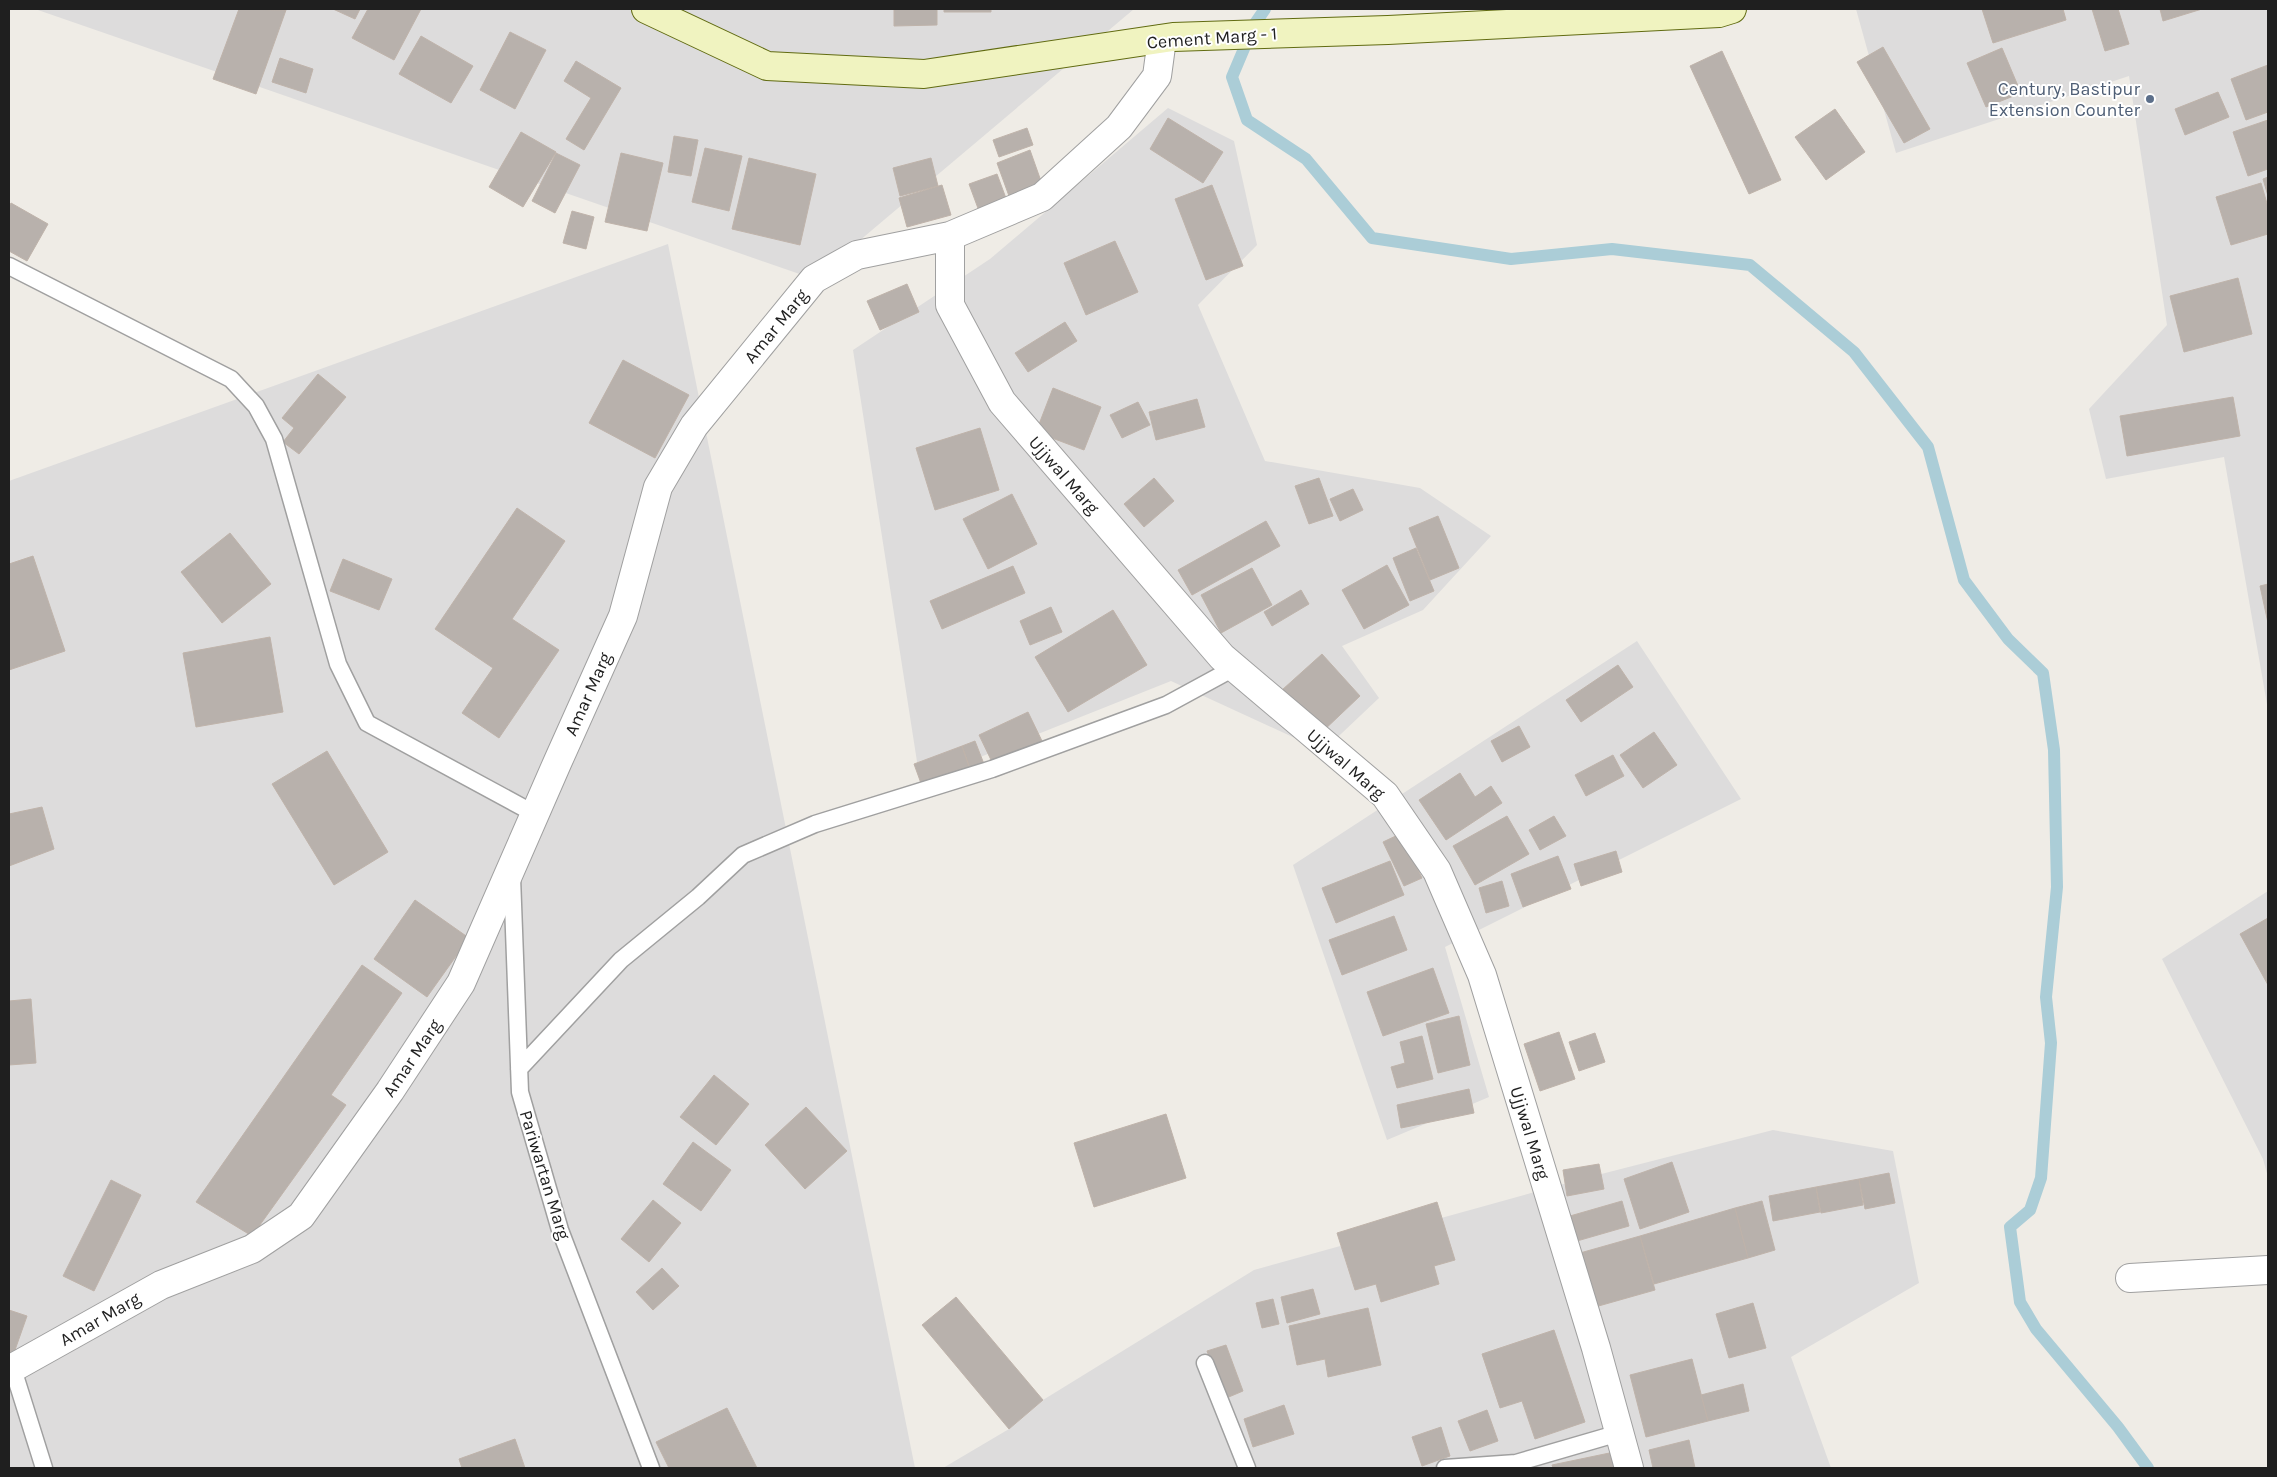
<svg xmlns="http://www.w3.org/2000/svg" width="2277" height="1477" font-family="Karla,sans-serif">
<rect width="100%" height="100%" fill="#efece6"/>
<path fill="#dddcdc" d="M35 9H1134L814 279Z
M1856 9H2268V710L2224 457 2106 479 2089 409 2167 325 2129 76 1896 153Z
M1168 108 1234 141 1257 245 1198 305 1265 461 1420 488 1491 536 1423 610 1342 646 1379 698 1323 751 1171 681 920 781 853 350 990 259Z
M668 244 915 1468H9V481Z
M1637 641 1741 799 1445 947 1489 1097 1387 1140 1293 865Z
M2268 891V1177L2263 1159 2162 959Z
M1773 1130 1893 1151 1919 1283 1791 1357 1831 1468H943L1009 1429 1043 1400 1254 1270 1578 1180Z"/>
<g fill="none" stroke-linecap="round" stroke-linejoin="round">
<path stroke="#abcdd7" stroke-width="12" d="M1265 9 1254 25 1232 77 1247 120 1306 159 1372 238 1511 259 1612 249 1750 265 1854 352 1928 447 1964 580 2008 639 2043 673 2054 750 2057 887 2046 997 2051 1043 2041 1178 2030 1210 2010 1227 2020 1302 2036 1329 2118 1427 2148 1468"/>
</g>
<path fill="#b8b1ac" stroke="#bfb3aa" d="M239 9 286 10 256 94 213 79Z
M333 9H360L355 19Z
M368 9H421L394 60 352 38Z
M894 9H937V25L894 26Z
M944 9H991V12H944Z
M1982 9H2063L2066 20 1993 43Z
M2092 9H2118L2129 44 2105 51Z
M2160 9H2202L2163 21Z
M510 32 546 50 515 109 480 90Z
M421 36 473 66 451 103 399 74Z
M1883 47 1930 129 1904 143 1857 62Z
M2002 48 2021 93 1986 107 1967 63Z
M1722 51 1781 180 1749 194 1690 66Z
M280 58 313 69 306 93 272 82Z
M576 61 621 88 584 150 566 139 591 98 564 81Z
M2268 65V112L2246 120 2231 79Z
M2218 92 2229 117 2185 135 2175 109Z
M1835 109 1865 152 1826 180 1795 137Z
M1168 118 1223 152 1203 183 1150 149Z
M2268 120V169L2248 176 2233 132Z
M1027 128 1033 145 999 157 993 140Z
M521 132 556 152 523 207 489 187Z
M674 136 698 140 691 176 668 172Z
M705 148 742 156 729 211 692 202Z
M1030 150 1042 184 1009 196 997 163Z
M556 153 580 165 555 213 532 201Z
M621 153 663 163 647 231 605 222Z
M749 158 816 174 800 245 732 229Z
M931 158 938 186 900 196 893 168Z
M997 174 1007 201 979 211 969 184Z
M2268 177V196L2263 179Z
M2261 183 2268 207V234L2231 245 2216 197Z
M942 185 951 215 907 227 899 198Z
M1212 185 1243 266 1206 280 1175 199Z
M11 203 48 224 27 261 9 251V207Z
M572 211 594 217 586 249 563 243Z
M1115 241 1138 292 1086 315 1064 263Z
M2238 278 2252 334 2184 352 2170 296Z
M907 284 919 312 880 330 867 301Z
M1065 322 1077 341 1028 372 1015 353Z
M623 360 689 395 655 458 589 423Z
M318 374 346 397 299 454 283 442 294 428 282 418Z
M1053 388 1101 407 1084 450 1036 432Z
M2233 397 2240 436 2127 456 2120 416Z
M1197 399 1205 427 1156 440 1149 412Z
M1138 402 1150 425 1122 438 1110 415Z
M980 428 999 490 935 510 916 448Z
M1154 478 1174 501 1144 527 1124 504Z
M1319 478 1333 516 1309 524 1295 486Z
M1353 489 1363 510 1340 521 1330 499Z
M1012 494 1037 544 988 569 963 519Z
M517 508 565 541 512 619 559 650 499 738 462 713 493 668 435 629Z
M1438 516 1459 568 1430 580 1409 528Z
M1266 521 1280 546 1192 595 1178 570Z
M230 533 271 584 222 623 181 572Z
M1416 548 1434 591 1410 601 1393 558Z
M33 556 65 651 9 670V564Z
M343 559 392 579 379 610 330 591Z
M1387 565 1409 605 1364 629 1342 590Z
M1013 566 1025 593 942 629 930 601Z
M1252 568 1272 605 1221 633 1201 595Z
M2268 584V623L2260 586Z
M1301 590 1309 604 1272 626 1264 612Z
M1051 607 1062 632 1030 645 1020 621Z
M1113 610 1147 665 1068 712 1035 657Z
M270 637 283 712 196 727 183 653Z
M1322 654 1360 696 1321 733 1282 690Z
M1618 665 1633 687 1581 722 1566 700Z
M1028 712 1042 741 993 764 979 735Z
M1519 726 1530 747 1502 762 1491 741Z
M1654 732 1677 765 1643 788 1620 755Z
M975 741 984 764 970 769 962 746Z
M962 746 970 769 922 786 914 764Z
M327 751 388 852 334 885 272 784Z
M1613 755 1624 776 1586 796 1575 775Z
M1460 773 1475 797 1491 786 1502 803 1446 840 1419 800Z
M42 807 54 849 9 866V814Z
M1507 816 1529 854 1475 885 1453 846Z
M1554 816 1566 836 1540 850 1529 830Z
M1400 834 1422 878 1404 886 1383 842Z
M1616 851 1622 872 1581 886 1574 864Z
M1558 856 1571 889 1523 907 1511 874Z
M1390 861 1404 895 1336 923 1322 888Z
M1502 881 1509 906 1486 913 1479 888Z
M415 900 469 938 427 997 374 959Z
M1394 916 1407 950 1342 975 1329 940Z
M2268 918V985L2240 934Z
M362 965 402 993 331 1095 346 1105 252 1236 196 1202Z
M1433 968 1449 1013 1383 1036 1367 992Z
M31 999 36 1063 9 1065V1001Z
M1459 1016 1470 1065 1438 1073 1426 1024Z
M1559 1032 1575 1079 1540 1091 1524 1044Z
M1595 1033 1605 1062 1579 1071 1569 1042Z
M1422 1036 1433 1079 1397 1088 1391 1067 1405 1063 1400 1042Z
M714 1075 749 1104 716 1145 680 1117Z
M1469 1089 1474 1113 1401 1128 1397 1105Z
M806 1107 847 1151 805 1189 765 1145Z
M1166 1114 1186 1178 1094 1207 1074 1143Z
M693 1142 731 1170 701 1211 663 1184Z
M1672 1162 1689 1212 1640 1229 1624 1179Z
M1599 1164 1604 1189 1567 1196 1563 1170Z
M1889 1173 1895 1203 1865 1209 1859 1179Z
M1859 1179 1863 1205 1821 1213 1816 1187Z
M111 1180 141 1195 94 1291 63 1276Z
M1816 1187 1820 1212 1773 1221 1769 1196Z
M653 1200 681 1223 649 1262 621 1239Z
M1622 1201 1629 1226 1577 1241 1570 1216Z
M1762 1201 1775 1250 1748 1258 1735 1208Z
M1437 1202 1455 1260 1434 1266 1439 1284 1381 1302 1376 1284 1355 1290 1337 1233Z
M1735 1208 1748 1258 1654 1284 1640 1236Z
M1640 1236 1655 1290 1595 1307 1580 1253Z
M662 1268 679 1286 653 1310 636 1292Z
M1313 1289 1320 1314 1287 1323 1281 1297Z
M956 1297 1043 1400 1009 1429 922 1325Z
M1273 1299 1279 1324 1262 1328 1256 1303Z
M1753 1303 1766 1348 1729 1358 1716 1314Z
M1368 1308 1381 1365 1328 1377 1325 1359 1297 1365 1289 1326Z
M9 1310 27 1316 9 1367Z
M1554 1330 1585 1422 1535 1439 1522 1401 1500 1408 1482 1354Z
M1226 1345 1243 1391 1224 1399 1207 1351Z
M1692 1359 1708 1421 1646 1437 1630 1375Z
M1743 1384 1749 1411 1708 1421 1701 1395Z
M1284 1405 1294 1434 1253 1447 1244 1419Z
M727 1408 757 1468H669L656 1442Z
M1487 1410 1498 1441 1470 1451 1458 1421Z
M1441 1427 1450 1456 1422 1466 1412 1437Z
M515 1439 525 1468H462L459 1459Z
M1689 1440 1695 1468H1653L1649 1450Z
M1619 1451 1622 1468H1553L1552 1465Z"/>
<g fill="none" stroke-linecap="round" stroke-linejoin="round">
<g stroke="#a0a0a0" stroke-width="19">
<path id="lane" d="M9 266 231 379 256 406 274 439 338 664 367 723 535 814
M512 877 520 1092 560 1230 651 1468
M519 1069 621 960 698 897 743 855 815 824 992 769 1166 705 1234 668
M1205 1363 1247 1468
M13 1369 44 1468
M1445 1468 1516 1463 1619 1433"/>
</g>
<g stroke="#a0a0a0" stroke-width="30">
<path id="street" d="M950 236V305L1002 402 1222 657 1385 795 1437 871 1482 975 1596 1348 1629 1468
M2130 1278 2268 1270
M9 1370 161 1285 252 1249 301 1216 390 1091 461 983 558 761 623 616 658 487 694 426 814 279 857 255 950 236 1042 197 1119 127 1157 76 1162 39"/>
</g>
<g stroke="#616b11" stroke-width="30">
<path id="secondary" d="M646 9 767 66 924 74 1173 37 1388 30 1719 13 1732 9"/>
</g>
<use href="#lane" stroke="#fff" stroke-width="16"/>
<use href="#street" stroke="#fff" stroke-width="28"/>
<use href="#secondary" stroke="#f0f3c0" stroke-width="28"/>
</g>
<circle fill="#5c6f8a" stroke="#fff" stroke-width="2" cx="2150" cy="99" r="5"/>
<g text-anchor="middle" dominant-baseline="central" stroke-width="4" stroke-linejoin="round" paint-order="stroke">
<g font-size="18" fill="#1f1f1f" stroke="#fff">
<text transform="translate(1212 38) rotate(-4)">Cement Marg - 1</text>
<text transform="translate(776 326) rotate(-51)">Amar Marg</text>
<text transform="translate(1064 475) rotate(49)">Ujjwal Marg</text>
<text transform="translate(588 694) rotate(-66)">Amar Marg</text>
<text transform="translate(1346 764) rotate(41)">Ujjwal Marg</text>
<text transform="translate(412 1058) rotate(-56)">Amar Marg</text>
<text transform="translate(1530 1133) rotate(73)">Ujjwal Marg</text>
<text transform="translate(545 1175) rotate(73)">Pariwartan Marg</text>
<text transform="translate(100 1319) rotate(-30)">Amar Marg</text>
</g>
<g font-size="18" fill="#4e5e75" stroke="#fff" text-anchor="end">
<text x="2140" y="89">Century, Bastipur<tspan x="2140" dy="21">Extension Counter</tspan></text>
</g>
</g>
<rect width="2277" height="1477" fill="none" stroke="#1f1f1f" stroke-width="20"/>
</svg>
